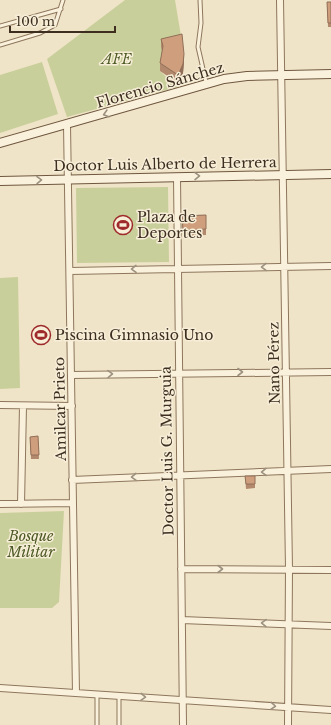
<svg xmlns="http://www.w3.org/2000/svg" width="331" height="725" font-family="'Libre Baskerville',serif">
<rect width="100%" height="100%" fill="#f0e4c8"/>
<path fill="#c9cf9b" d="M125 0H175L182 42 163 55 160 71 177 87 67 117 47 59Z
M42 62 58 114 0 133V75Z
M168 187 169 262 77 263 76 188Z
M18 277 20 388 0 389V278Z
M64 511 59 602 52 608H0V513Z"/>
<g fill="none" stroke-linecap="round" stroke-linejoin="round">
<g stroke="#8d765c" stroke-width="5">
<path id="lane" d="M200 0 201 23 198 47 206 82
M0 26 61 9
M0 45 40 33 55 25 63 0
M97 725V695
M119 725V696"/>
</g>
<g stroke="#8d765c" stroke-width="8">
<path id="street" d="M280 0 289 569 288 725
M67 125 76 693
M177 177 183 725
M70 271 331 266
M71 375 331 372
M0 405 72 406
M72 480 331 469
M0 504 73 503
M21 504 23 406
M181 569 331 570
M182 620 331 626
M0 688 331 710"/>
</g>
<g stroke="#6f573f" stroke-width="10">
<path id="secondary" d="M0 143 224 79 247 76 331 74
M0 181 331 174"/>
</g>
<use href="#lane" stroke="#faf1dc" stroke-width="3"/>
<use href="#street" stroke="#faf1dc" stroke-width="6"/>
<use href="#secondary" stroke="#faf1dc" stroke-width="8"/>
</g>
<path fill="#b2896c" d="M327 2H331V27H328Z
M161 39 184 62 183 73 178 83 160 71V63L162 51 161 47Z
M206 215V235L183 236 182 216Z
M38 436 39 459H31L30 437Z
M245 476H255V488L246 489Z"/>
<path fill="#916f58" d="M184 54V62L183 73 178 83V75Z"/>
<path fill="#cf9f7d" stroke="#916f58" d="M327 2H331V23H328Z
M182 34 184 54 183 64 178 75 160 63 163 46 161 39Z
M206 215V229L183 230 182 216Z
M38 436 39 455H31L30 437Z
M245 476H255V484H246Z"/>
<defs><path id="oneway-chevron" d="M-2-3.5L2.5 0L-2 3.5" fill="none" stroke-width="1.6" stroke-linecap="round" stroke-linejoin="round"/></defs>
<g stroke="#9c907e">
<use href="#oneway-chevron" transform="translate(106 114) rotate(164)"/>
<use href="#oneway-chevron" transform="translate(197 176) rotate(-1)"/>
<use href="#oneway-chevron" transform="translate(39 180) rotate(-1)"/>
<use href="#oneway-chevron" transform="translate(264 267) rotate(179)"/>
<use href="#oneway-chevron" transform="translate(134 269) rotate(179)"/>
<use href="#oneway-chevron" transform="translate(240 372)"/>
<use href="#oneway-chevron" transform="translate(110 374) rotate(-1)"/>
<use href="#oneway-chevron" transform="translate(264 472) rotate(178)"/>
<use href="#oneway-chevron" transform="translate(134 477) rotate(177)"/>
<use href="#oneway-chevron" transform="translate(220 569)"/>
<use href="#oneway-chevron" transform="translate(264 623) rotate(-178)"/>
<use href="#oneway-chevron" transform="translate(143 697) rotate(3)"/>
<use href="#oneway-chevron" transform="translate(273 706) rotate(5)"/>
</g>
<defs>
<g id="stadium-ring" transform="scale(1)"><circle r="9.5" fill="#f7eed8" stroke="#9e2a2b" stroke-width="1.5"/><path d="M0-5a6.5 5 0 1 0 0 10a6.5 5 0 1 0 0-10ZM-3.5-1.8h7v3.6h-7Z" fill="#9e2a2b"/></g>
</defs>
<g fill-rule="evenodd">
<use href="#stadium-ring" x="123" y="225"/>
<use href="#stadium-ring" x="41" y="335"/>
</g>
<g text-anchor="middle" dominant-baseline="central" stroke-width="3" stroke-linejoin="round" paint-order="stroke">
<g font-size="14" font-style="italic" fill="#4d5a26" stroke="#f7eed8">
<text x="117" y="59">AFE</text>
<text x="31" y="536">Bosque<tspan x="31" dy="16">Militar</tspan></text>
</g>
<g font-size="14" fill="#3d2e20" stroke="#f7eed8">
<text transform="translate(160 85) rotate(-16)">Florencio Sánchez</text>
<text transform="translate(165 164) rotate(-1)">Doctor Luis Alberto de Herrera</text>
<text transform="translate(274 363) rotate(-91)">Nano Pérez</text>
<text transform="translate(60 409) rotate(-91)">Amilcar Prieto</text>
<text transform="translate(167 451) rotate(-91)">Doctor Luis G. Murguia</text>
</g>
<g font-size="14" fill="#3d2e20" stroke="#f7eed8" text-anchor="start">
<text x="137" y="217">Plaza de<tspan x="137" dy="16">Deportes</tspan></text>
<text x="55" y="335">Piscina Gimnasio Uno</text>
</g>
</g>
<path d="M10 26v6h105v-6" fill="none" stroke="#3d2e20" stroke-width="2"/>
<text x="16" y="26" font-size="12" fill="#3d2e20" stroke="#f7eed8" stroke-width="3" paint-order="stroke">100 m</text>
</svg>
